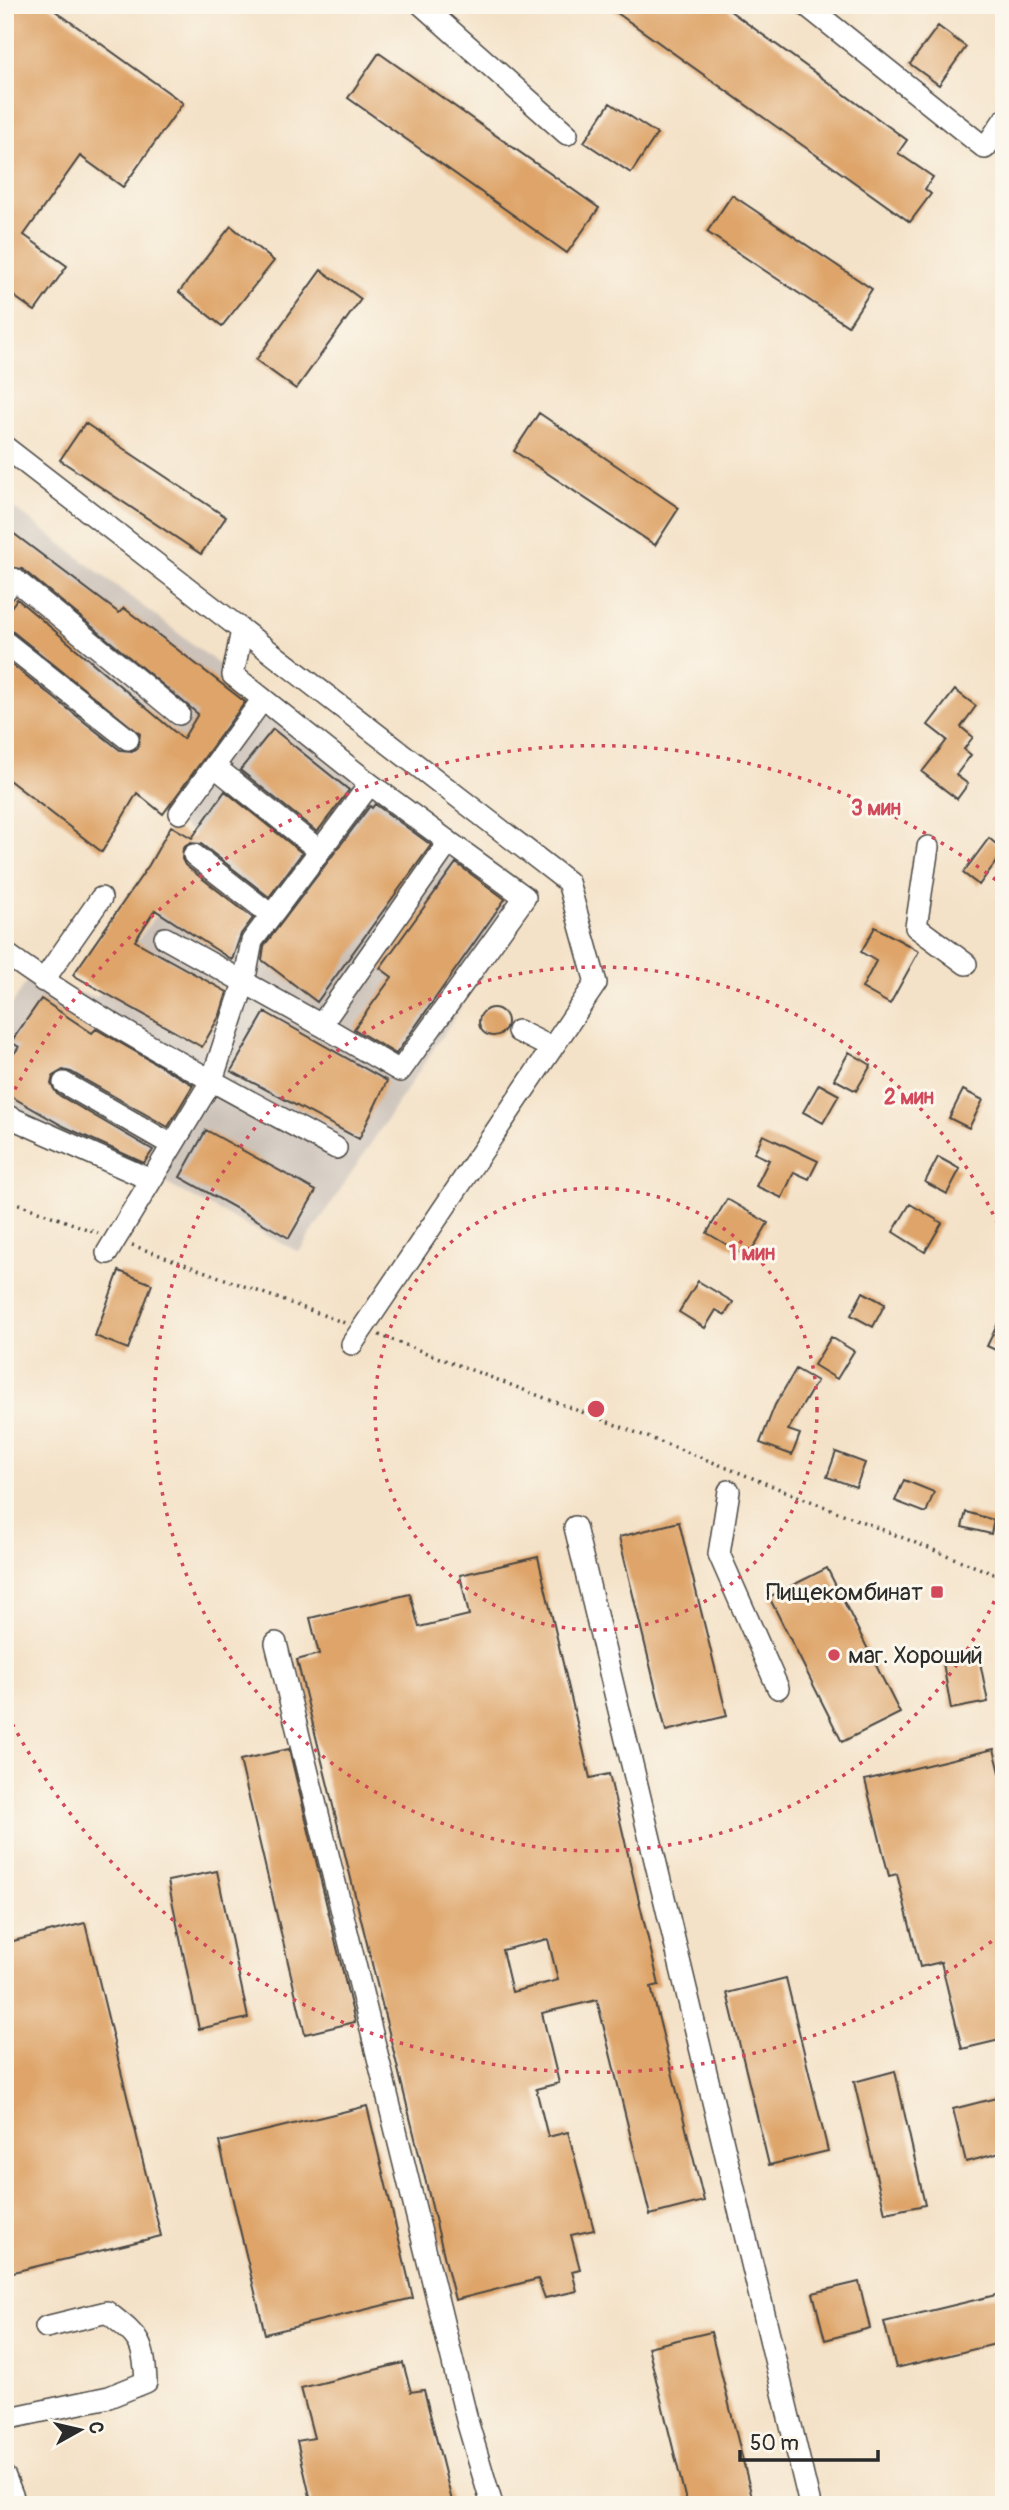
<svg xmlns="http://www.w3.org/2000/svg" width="1009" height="2510" font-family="Pangolin,sans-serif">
<rect width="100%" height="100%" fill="#fbf7ec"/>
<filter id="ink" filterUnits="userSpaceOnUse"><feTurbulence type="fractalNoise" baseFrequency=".0143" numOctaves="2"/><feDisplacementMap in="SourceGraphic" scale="14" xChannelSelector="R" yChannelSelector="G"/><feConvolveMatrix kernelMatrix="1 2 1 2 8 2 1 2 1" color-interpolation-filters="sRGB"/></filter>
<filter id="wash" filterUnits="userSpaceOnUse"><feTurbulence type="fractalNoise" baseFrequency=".00686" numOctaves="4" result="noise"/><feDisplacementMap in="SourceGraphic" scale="28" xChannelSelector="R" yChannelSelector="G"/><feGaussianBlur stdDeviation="1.57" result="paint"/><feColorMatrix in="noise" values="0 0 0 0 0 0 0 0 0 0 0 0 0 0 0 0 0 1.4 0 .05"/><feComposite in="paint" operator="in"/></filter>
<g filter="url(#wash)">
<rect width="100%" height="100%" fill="#f4e2c8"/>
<path fill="#ccc2b9" d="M5 501 254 691 536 894 299 1252 139 1170 5 1110V1016L28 979 97 997 179 882 194 834 5 689Z"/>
<g id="blocks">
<path fill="#dea469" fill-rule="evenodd" d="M5 5H47L183 103 123 187 80 156 24 235 67 266 35 311 5 290Z
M606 5H722L907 140 898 153 933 177 925 189 931 194 910 222Z
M938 26 966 47 939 85 910 64Z
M379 53 599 208 567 253 348 98Z
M610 103 657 134 631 173 584 142Z
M732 195 872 289 848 326 707 232Z
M231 226 274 261 222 326 179 292Z
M321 270 361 299 296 389 256 360Z
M539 413 679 508 655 545 514 451Z
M85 423 226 517 201 554 60 460Z
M5 527 119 613 124 608 245 702 163 814 137 793 102 852 5 777V659L120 750 132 751 138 748 140 734 13 632 5 629V615L17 599 183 739 198 714 22 569 5 567Z
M955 690 976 706 961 727 973 737 964 749 971 755 956 775 968 784 957 799 922 772 947 740 928 725Z
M273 729 349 790 317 832 240 770Z
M225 791 302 853 269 897 201 844 190 843 183 848 182 859 185 865 253 918 241 934 232 960 155 910 135 941 227 992 220 1015 202 1047 73 975 149 865 171 826 192 838Z
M375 804 431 845 317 1002 262 960 264 946 370 806 372 808Z
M989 838 1004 851 979 885 963 873Z
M456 863 505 899 396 1054 354 1029 392 977 380 968Z
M875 927 919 951 890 1004 862 988 876 961 861 952Z
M41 999 92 1033 96 1029 193 1085 168 1127 71 1072 63 1070 53 1076 51 1084 57 1094 153 1150 144 1163 63 1126 5 1093V1065L19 1047 11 1042Z
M479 1022a14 14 0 1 1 28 0a14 14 0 1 1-28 0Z
M265 1012 387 1081 359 1139 231 1071Z
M849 1052 871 1065 856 1091 834 1079Z
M819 1084 839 1095 823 1123 803 1112Z
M963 1090 983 1100 969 1128 949 1118Z
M206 1130 316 1191 289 1238 180 1177Z
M763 1135 818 1161 809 1179 794 1172 782 1198 756 1186 769 1160 754 1153Z
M938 1157 960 1169 947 1194 925 1182Z
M727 1199 768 1223 748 1257 707 1233Z
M910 1204 942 1223 925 1252 893 1232Z
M119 1271 152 1284 128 1349 95 1336Z
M698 1281 733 1302 725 1315 716 1310 705 1328 679 1312Z
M863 1292 885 1304 873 1327 851 1315Z
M1004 1311V1354L987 1346Z
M831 1337 854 1351 837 1379 814 1365Z
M796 1369 817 1381 788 1430 800 1434 792 1455 760 1443 775 1405Z
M836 1452 865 1463 856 1487 827 1477Z
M904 1480 934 1492 926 1513 895 1501Z
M966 1512 994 1520 991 1534 962 1527Z
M679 1522 727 1716 666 1731 619 1537Z
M538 1557 590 1778 609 1774 659 1985 651 1987 704 2201 650 2215 597 2000 542 2013 559 2083 536 2089 548 2137 568 2132 594 2230 571 2235 580 2269 572 2271 577 2291 545 2298 538 2279 455 2300 297 1660 319 1654 310 1618 410 1594 419 1627 469 1615 460 1575ZM548 1939 558 1980 512 1992 502 1950Z
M827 1568 900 1713 842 1742 769 1597Z
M979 1657 988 1702 951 1709 943 1663Z
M289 1749 355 2022 305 2034 240 1760Z
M994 1749 1004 1788V2039L962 2049 941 1962 920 1967 897 1874 889 1876 865 1780Z
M217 1871 248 2018 199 2029 168 1881Z
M85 1923 161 2236 5 2274V1943Z
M786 1978 828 2151 769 2165 727 1993Z
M895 2071 925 2205 885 2213 854 2082Z
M1004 2096V2152L966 2162 953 2109Z
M367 2106 413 2298 265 2334 219 2142Z
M859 2282 870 2328 825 2340 813 2293Z
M1000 2294 1004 2342 896 2368 884 2322Z
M711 2332 754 2505H687L648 2347Z
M403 2363 411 2392 424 2390 453 2505H312L297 2441 314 2438 301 2388Z"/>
</g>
</g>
<g filter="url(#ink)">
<use href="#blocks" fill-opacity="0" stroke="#494643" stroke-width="2"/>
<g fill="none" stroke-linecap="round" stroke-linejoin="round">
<g stroke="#494643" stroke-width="24">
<path id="minor" d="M422 5 567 134
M806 5 985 148 1004 120
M5 447 568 882 596 983 352 1344
M5 591 14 579 179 714
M5 642 128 739
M263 699 214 766 320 851
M180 813 214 766
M928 847 916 927 966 964
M194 855 271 915
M165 938 321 1025 449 842 370 784
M5 953C108 1028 224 1087 336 1148
M43 981 101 898
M321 1025 400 1071 525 897 449 842
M518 1031 552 1048
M64 1083 172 1145
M5 1115 151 1180
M107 1253 212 1080 244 983 252 941 370 784 233 675 242 630
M729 1491 719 1554 778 1688
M575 1527 810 2505
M276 1643 468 2424 492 2505
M5 2419 109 2397 146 2382C144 2339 138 2337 107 2312L46 2327
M5 2477 16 2505"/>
</g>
<path stroke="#494643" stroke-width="3.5" stroke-dasharray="2 5" stroke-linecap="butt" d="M5 1199 98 1233
M132 1245 345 1323
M379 1335 682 1450 1004 1578"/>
<use href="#minor" stroke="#fff" stroke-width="21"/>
</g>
</g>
<g fill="none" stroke="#d1495b" stroke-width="3.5" stroke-dasharray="3.5 7">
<circle cx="596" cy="1409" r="221"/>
<path d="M1003 1582A442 442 0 1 1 1003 1236"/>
<path d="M1000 1935A663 663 0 0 1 5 1710M5 1108A663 663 0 0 1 1000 883"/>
</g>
<g fill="#d1495b" stroke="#fbf7ec" stroke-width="2.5">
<rect x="930" y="1585" width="14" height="14" rx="3.5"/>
<circle cx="834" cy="1655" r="7"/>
</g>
<g text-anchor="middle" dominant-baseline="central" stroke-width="6" stroke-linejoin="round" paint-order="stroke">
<g font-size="24" fill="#2b2b2b" stroke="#fbf7ec" text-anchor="end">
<text x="923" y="1592">Пищекомбинат</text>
<text x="848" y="1655" text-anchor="start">маг. Хороший</text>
</g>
</g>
<circle cx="596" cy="1409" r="10" fill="#d1495b" stroke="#fbf7ec" stroke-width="3.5"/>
<g font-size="21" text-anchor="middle" font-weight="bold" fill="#d1495b" stroke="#fbf7ec" stroke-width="6" stroke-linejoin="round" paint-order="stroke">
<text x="876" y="815">3 мин</text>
<text x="909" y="1104">2 мин</text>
<text x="752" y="1260">1 мин</text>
</g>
<rect width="1009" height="2510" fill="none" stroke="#fbf7ec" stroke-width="28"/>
<g transform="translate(80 2430) rotate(82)" stroke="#fbf7ec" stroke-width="5" paint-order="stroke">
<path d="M0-5L12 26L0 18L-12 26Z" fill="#2b2b2b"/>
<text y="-10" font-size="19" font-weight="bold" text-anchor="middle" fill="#2b2b2b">С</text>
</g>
<path d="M740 2450v10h138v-10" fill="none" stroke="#2b2b2b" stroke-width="3.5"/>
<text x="750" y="2450" font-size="21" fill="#2b2b2b" stroke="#fbf7ec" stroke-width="5" paint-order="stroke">50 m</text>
</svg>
